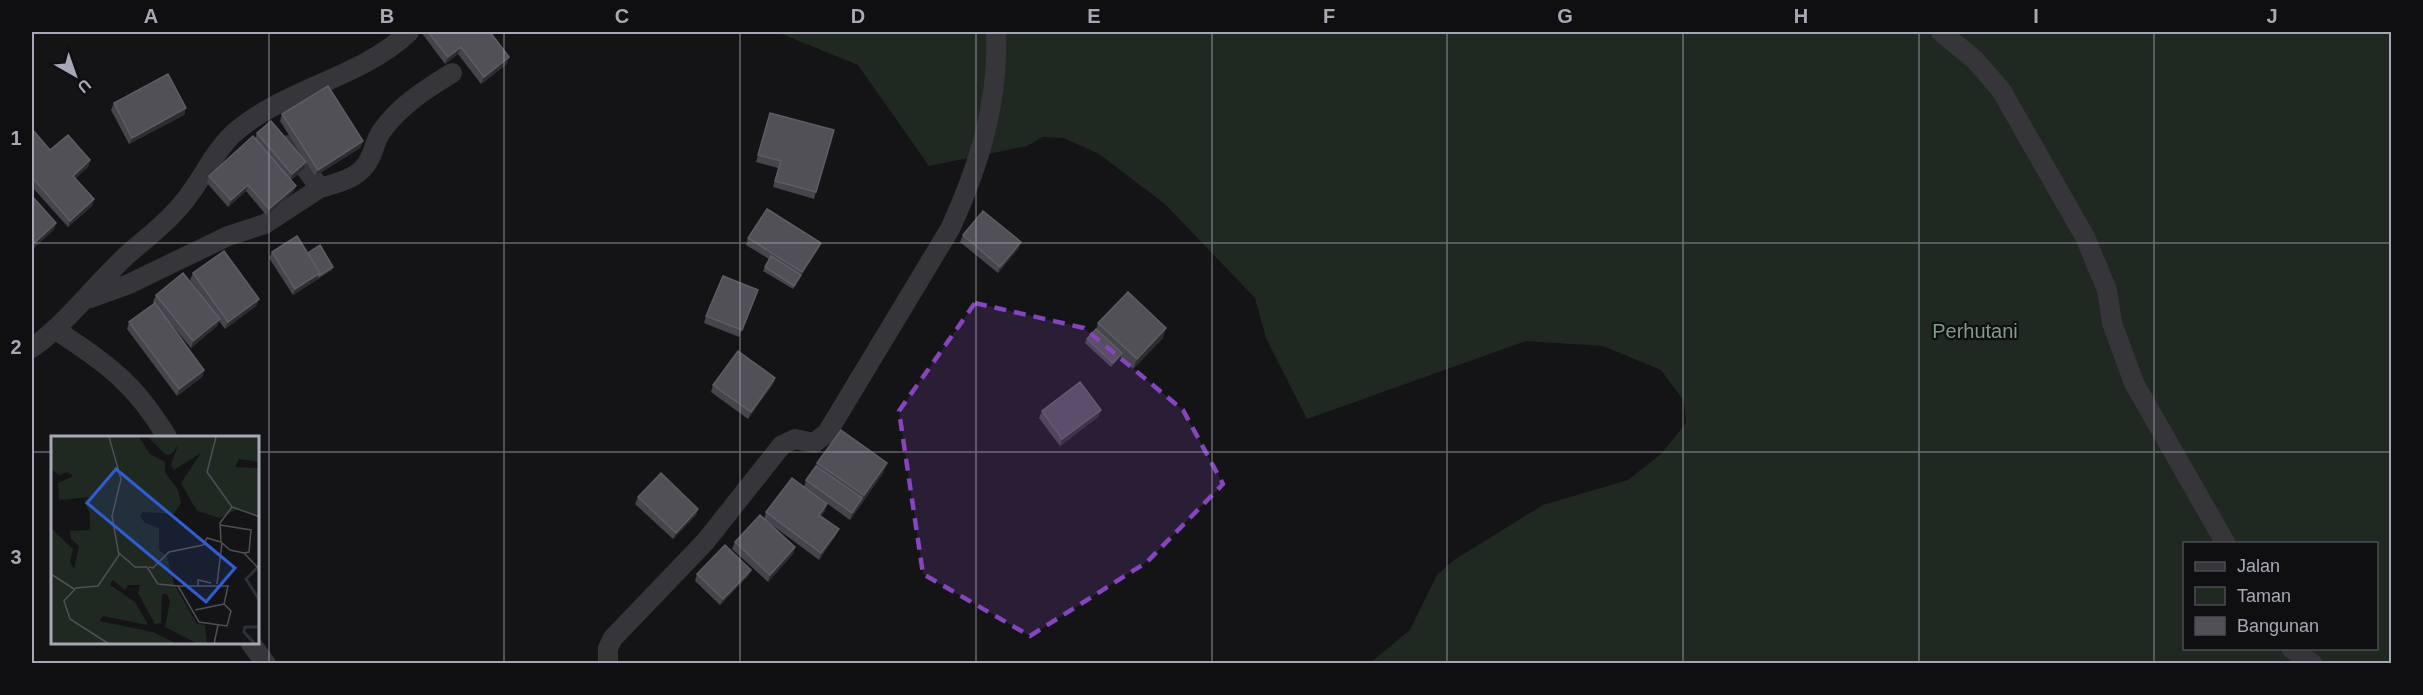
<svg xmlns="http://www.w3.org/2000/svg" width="2423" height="695" font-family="Arial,sans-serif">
<rect width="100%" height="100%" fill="#141416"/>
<path fill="#202822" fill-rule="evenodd" d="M777 32H2391V663H1370L1410 630 1437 575 1454 560 1543 505 1628 480 1661 454 1686 423 1684 401 1661 370 1603 346 1526 341 1307 419 1266 338 1255 298 1165 204 1099 154 1064 138 1043 137 1027 146 929 166 858 65ZM2184 544H2376V648H2184Z"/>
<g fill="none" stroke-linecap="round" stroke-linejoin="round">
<path stroke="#35353a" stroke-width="20" d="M1941 32 1975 60 2001 90 2085 237 2107 290 2112 323 2134 383 2226 544
M320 188C340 182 361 178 370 158 374 150 376 139 381 132 399 106 426 89 452 73
M90 298 129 284 228 236 265 224 320 188 288 145
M56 330C108 365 134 382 167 437
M32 348C68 322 93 287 126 256 145 239 166 224 182 204 201 182 212 154 233 134 284 88 360 79 409 32
M250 642 266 664
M2291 648 2313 664
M608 664V648L613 638 705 542 782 445 795 439 814 443 827 433 950 229C979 166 999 101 996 32"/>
</g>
<path fill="#45454b" d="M421 32H490L507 64 481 84 458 54 445 64Z
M114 103 186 108 184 115 129 144 111 110Z
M770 113 816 192 814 199 773 187 778 168 756 162Z
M282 114 363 141 360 148 315 176 306 162 304 169 291 180 296 186 293 192 267 216 246 191 228 207 207 183 209 176 255 139 257 133 306 162 280 121Z
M32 129 50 150 90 160 88 167 75 178 94 199 92 206 68 227 32 187Z
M963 235 1021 242 1018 249 998 273 960 242Z
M748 238 821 243 818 249 793 289 763 271 769 259 746 245Z
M272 252 308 253 332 270 293 295 269 258Z
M193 273 259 299 256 306 225 329 219 321 217 326 191 348 161 312 204 370 202 377 177 396 127 329 129 322 154 304 153 302 156 295 208 304 190 280Z
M758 290 739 337 704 323 706 316Z
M1098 323 1163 338 1133 369 1120 357 1111 367 1085 343 1087 339 1096 329Z
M773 384 748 419 711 392 713 385Z
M1101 410 1098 417 1060 446 1039 418 1042 411Z
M817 463 883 473 850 520 825 502V511L821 516 839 529 836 535 819 560 768 522 795 547 793 554 768 582 732 549 735 542 764 519 766 512 804 487 806 480 816 466Z
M638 497 698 509 696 515 673 539 635 504Z
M751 570 748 576 720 605 695 581 697 574Z"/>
<path fill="#2d2d31" d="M461 47 458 54 445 64 448 57Z
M509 57 507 64 481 84 484 77Z
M186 108 184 115 129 144 132 138Z
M363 141 360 148 315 176 318 170Z
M90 160 88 167 71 183 73 176Z
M306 162 304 169 290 181 292 174Z
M248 185 246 191 228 207 231 200Z
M296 186 293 192 267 216 269 209Z
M94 199 92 206 68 227 70 221Z
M56 223 54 230 32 250V245Z
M1021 242 1018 249 998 273 1000 267Z
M821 243 818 249 793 289 802 272Z
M333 267 332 270 293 295 295 289 320 273Z
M259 299 256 306 225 329 228 322Z
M220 319 217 326 191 348 193 341Z
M1166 328 1163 338 1133 369 1137 359Z
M1122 353 1120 357 1111 367 1113 363Z
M204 370 202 377 177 396 179 389Z
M775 378 773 384 748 419 751 412Z
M1101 410 1098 417 1060 446 1062 439Z
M887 463 883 473 860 505 864 495Z
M862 498 860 505 850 520 852 513Z
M827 504 825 511 817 522 819 515Z
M698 509 696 515 673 539 676 533Z
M839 529 836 535 819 560 821 553Z
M795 547 793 554 768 582 770 575Z
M751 570 748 576 720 605 723 599Z"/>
<path fill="#505056" stroke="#5d5e65" stroke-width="1.5" d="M428 32H490L509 57 484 77 461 47 448 57Z
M168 74 186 108 132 138 114 103Z
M328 86 363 141 318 170 282 114Z
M770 113 834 130 816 192 775 181 781 161 758 155Z
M271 121 306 162 292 174 257 133Z
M32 129 50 150 68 135 90 160 73 176 94 199 70 221 32 177Z
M253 136 296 186 269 209 248 185 231 200 209 176Z
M32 196 56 223 32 245Z
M767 209 821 243 802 272 748 238Z
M983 211 1021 242 1000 267 963 235Z
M297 236 320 273 295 289 272 252Z
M320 245 333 267 319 276 320 273 308 253Z
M224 251 259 299 228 322 193 273Z
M771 256 801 275 794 286 765 267Z
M183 273 220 319 193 341 156 295Z
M723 276 758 290 742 330 706 316Z
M1128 292 1166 328 1137 359 1098 323Z
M155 303 204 370 179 389 129 322Z
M1096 329 1122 353 1113 363 1087 339Z
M738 351 775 378 751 412 713 385Z
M1080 382 1101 410 1062 439 1042 411Z
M841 430 887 463 864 495 817 463Z
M816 466 862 498 852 513 806 480Z
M661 473 698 509 676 533 638 497Z
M792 478 827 504 819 515 839 529 821 553 766 512Z
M760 515 795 547 770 575 735 542Z
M725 545 751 570 723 599 697 574Z"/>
<path fill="#8445bd" fill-opacity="0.2" stroke="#8445bd" stroke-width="4.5" stroke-dasharray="12 8" stroke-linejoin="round" d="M975 303 1084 328 1183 410 1223 484 1147 562 1030 636 923 574 899 411Z"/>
<path fill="none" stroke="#a6a9b5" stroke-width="1.5" stroke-opacity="0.55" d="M269 32V664M504 32V664M740 32V664M976 32V664M1212 32V664M1447 32V664M1683 32V664M1919 32V664M2154 32V664M32 243H2392M32 452H52M258 452H2392"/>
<g text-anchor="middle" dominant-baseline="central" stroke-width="4.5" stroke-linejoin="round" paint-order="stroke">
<g font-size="20" fill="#7e9f85" stroke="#0f0f11">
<text x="1975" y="331">Perhutani</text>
</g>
</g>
<g transform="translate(51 436)">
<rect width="208" height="208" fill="#141416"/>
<path d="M2 1H88L99 18 114 26V36L127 54 130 67 123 78 92 76 89 80 94 87 108 92V114L116 120 123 148 146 188 154 189 156 208H147L114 191 119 165 116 158H111L110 187 104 188 87 157 89 149H77L74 154 62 144 59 149 84 166 97 189 52 180 48 185 102 196 126 208H0V92L22 113 19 126 23 133 28 110 20 103 19 95 39 94V78L33 65 39 61 8 64 7 47 22 40 16 36 8 39 0 33ZM97 1H208V26L188 23 184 31 208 32V80L187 73 169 82 146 75 130 47 150 17 123 34 120 29 127 9 121 18 115 19Z" fill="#202822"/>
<path fill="none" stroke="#2b3139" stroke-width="3" d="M209 129 195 143 209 165M204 208 193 196 194 191H209"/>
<path fill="none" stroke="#4e5056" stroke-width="1.5" d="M58 1 70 43 61 80 68 119 47 150 25 152 13 165 19 183 58 208M165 1 156 36 181 71 169 87 170 106 179 114 193 117 209 134M181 71 209 81M169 89 200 94 198 116 193 117M68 117 84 131H96L107 148 127 150 148 186 176 190 180 175 173 168M98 131 102 132 118 116 152 109 156 102 170 106M0 138 23 153M166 148 171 107M127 150H177L173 168 144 174M147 150V144L160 147M163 208 167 189"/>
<path fill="#325cd3" fill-opacity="0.15" stroke="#325cd3" stroke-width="3" d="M65 33 184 132 155 166 36 67Z"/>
<rect width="208" height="208" fill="none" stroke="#a6a9b5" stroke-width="3"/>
</g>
<rect width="2423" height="695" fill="none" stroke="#0f0f11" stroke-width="66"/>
<rect x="2183" y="542" width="195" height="108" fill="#0f0f11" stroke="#4b4d53" stroke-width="1.5"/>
<rect x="2195" y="562" width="30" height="9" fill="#35353a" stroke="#4b4d53" stroke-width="1.5"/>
<text x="2237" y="572" font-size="18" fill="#a6a9b5">Jalan</text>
<rect x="2195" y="587" width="30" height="18" fill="#202822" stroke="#4b4d53" stroke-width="1.5"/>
<text x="2237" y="602" font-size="18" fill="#a6a9b5">Taman</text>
<rect x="2195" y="617" width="30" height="18" fill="#505056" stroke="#4b4d53" stroke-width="1.5"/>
<text x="2237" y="632" font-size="18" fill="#a6a9b5">Bangunan</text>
<g transform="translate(75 75) rotate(140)" stroke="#0f0f11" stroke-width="4.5" paint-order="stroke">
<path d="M0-4.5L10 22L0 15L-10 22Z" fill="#a6a9b5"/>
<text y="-9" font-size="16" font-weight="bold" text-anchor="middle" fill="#a6a9b5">U</text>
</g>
<rect x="33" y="33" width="2357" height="629" fill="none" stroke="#a6a9b5" stroke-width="2"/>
<g font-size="20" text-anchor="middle" font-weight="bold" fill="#a6a9b5">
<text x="151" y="23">A</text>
<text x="387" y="23">B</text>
<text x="622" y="23">C</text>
<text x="858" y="23">D</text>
<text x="1094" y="23">E</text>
<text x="1329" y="23">F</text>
<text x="1565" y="23">G</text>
<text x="1801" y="23">H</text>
<text x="2036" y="23">I</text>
<text x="2272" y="23">J</text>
<text x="16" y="145">1</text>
<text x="16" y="354">2</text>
<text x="16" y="564">3</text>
</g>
</svg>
